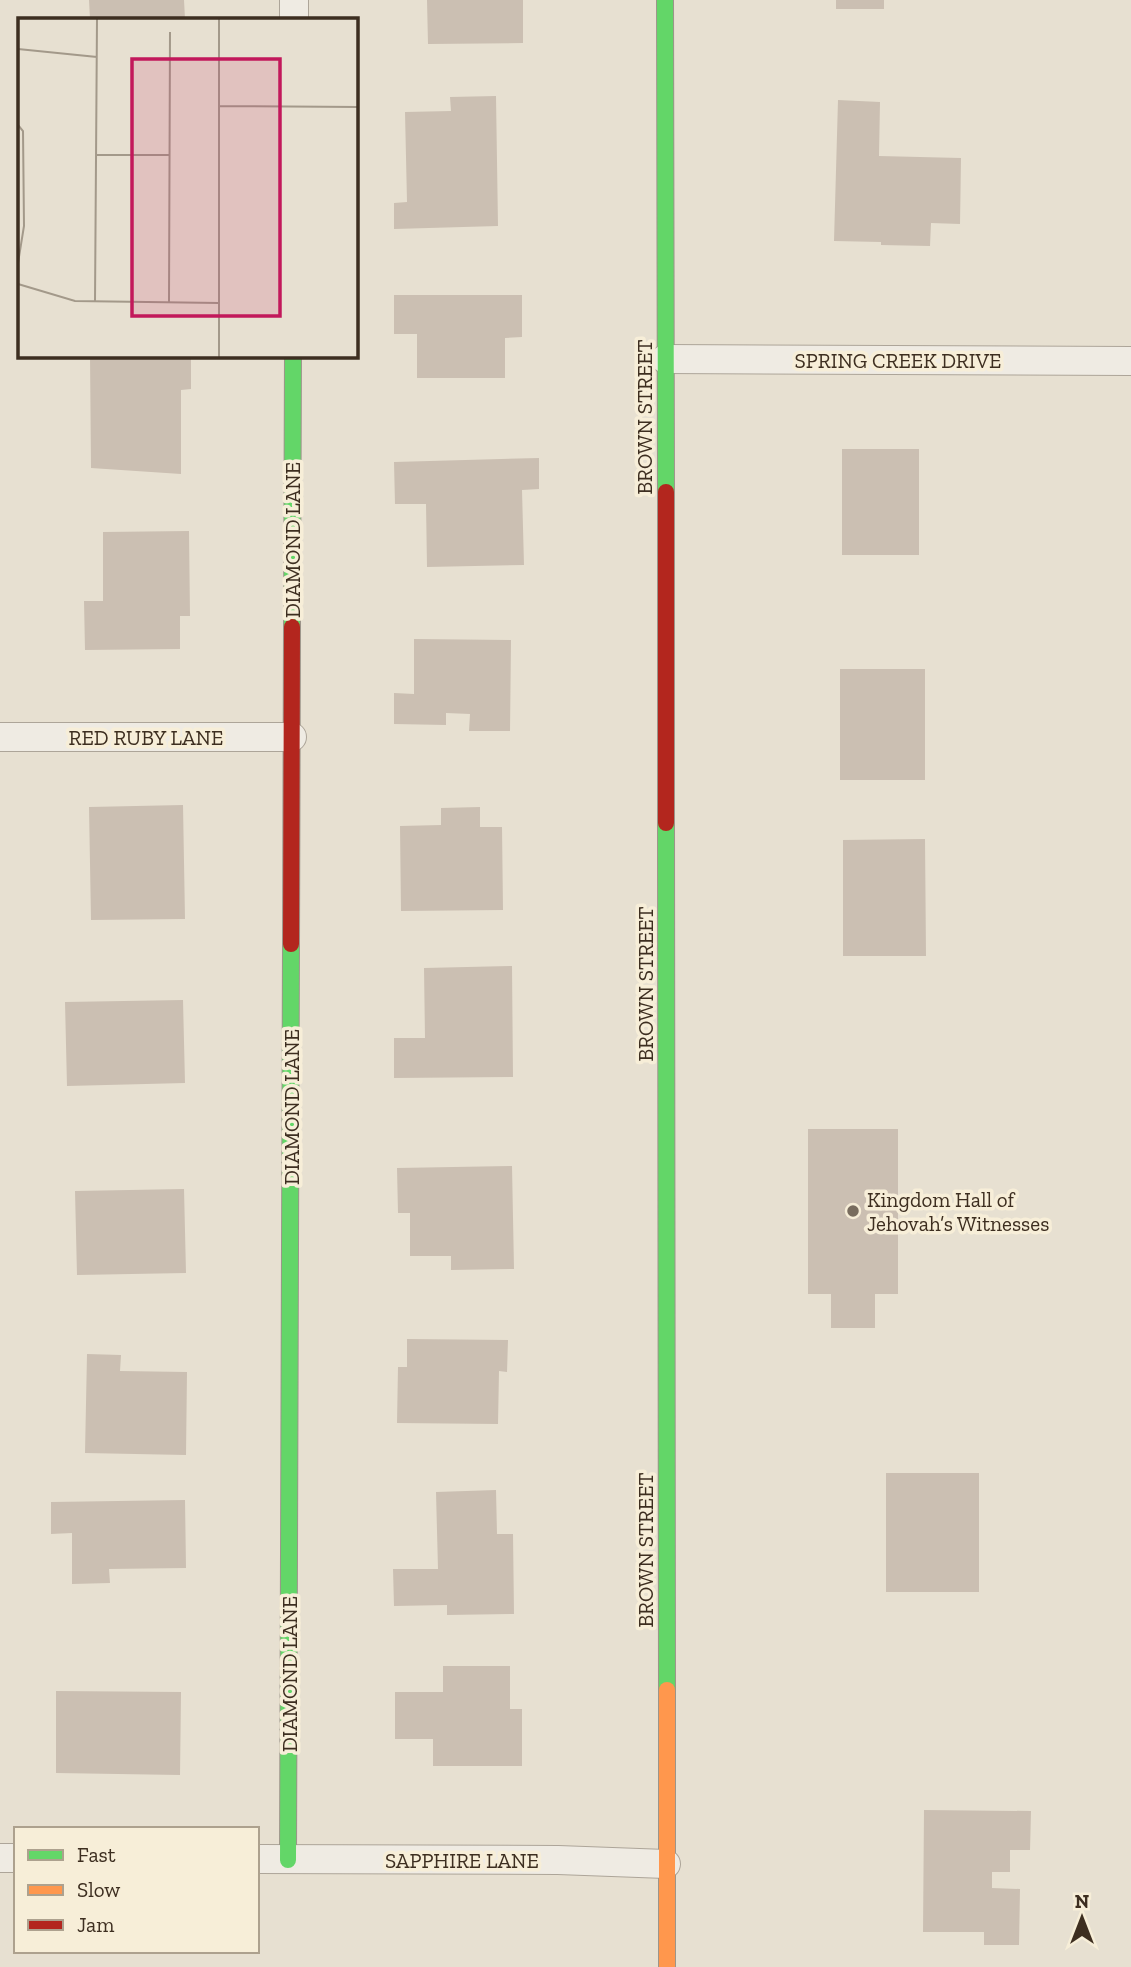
<svg xmlns="http://www.w3.org/2000/svg" width="1131" height="1967" font-family="'Zilla Slab',serif">
<rect width="100%" height="100%" fill="#e7e0d1"/>
<path fill="#cbbfb2" d="M89 0H184L185 19H90Z
M427 0H523V43L428 44Z
M836 0H884V9H836Z
M496 96 498 226 394 229V203L407 202 405 112 451 111 450 97Z
M838 100 880 102 879 156 961 158 960 224 931 223 930 246 881 245V242L834 241Z
M394 295H522V337L505 338V378H417V334H394Z
M90 355H191V389L181 390V474L91 468Z
M842 449H919V555H842Z
M539 458V489L522 490 524 565 427 567 426 504H395L394 462Z
M189 531 190 616H180V649L85 650 84 601H103V532Z
M414 639 511 640 510 731H469L470 714 446 713V725L394 724V693L414 694Z
M840 669H925V780H840Z
M183 805 185 919 91 920 89 807Z
M480 807V827H502L503 910 401 911 400 826 441 825V808Z
M925 839 926 956H843V840Z
M512 966 513 1077 394 1078V1038H425L424 968Z
M183 1000 185 1083 67 1086 65 1002Z
M808 1129H898V1294H875V1328H831V1294H808Z
M512 1166 514 1269 451 1270V1256H410V1213H398L397 1168Z
M184 1189 186 1273 77 1275 75 1191Z
M407 1339 508 1340 507 1372 499 1371 498 1424 397 1423 398 1367H407Z
M87 1354 121 1355 120 1371 187 1372 186 1455 85 1453Z
M886 1473H979V1592H886Z
M496 1490 497 1534H513L514 1614 447 1615V1605L394 1606 393 1569H438L436 1492Z
M185 1500 186 1568 109 1569 110 1583 72 1584V1533L51 1534V1502Z
M443 1666H510V1709H522V1766H433V1739H395V1692H443Z
M56 1691 181 1692 180 1775 56 1773Z
M924 1810 1031 1811 1030 1850H1010V1872H992V1888L1020 1889 1019 1945H984V1932H923Z"/>
<g fill="none" stroke-linecap="round" stroke-linejoin="round">
<g stroke="#ada599" stroke-width="30">
<path id="street" d="M294 19V0
M665 359 1131 361
M0 737H292
M0 1858H16
M257 1859 558 1860 666 1864"/>
</g>
<g stroke="#9c958a" stroke-width="18">
<path id="fast" d="M665 0 666 492
M292 627 293 355
M666 823 667 1690
M288 1860 291 944"/>
</g>
<g stroke="#9c958a" stroke-width="18">
<path id="slow" d="M667 1690V1967"/>
</g>
<g stroke="#9c958a" stroke-width="18">
<path id="jam" d="M666 492V823
M291 944 292 627"/>
</g>
<use href="#street" stroke="#efebe3" stroke-width="28"/>
<use href="#fast" stroke="#63d668" stroke-width="16"/>
<use href="#slow" stroke="#ff974d" stroke-width="16"/>
<use href="#jam" stroke="#b3261e" stroke-width="16"/>
</g>
<circle fill="#786c5e" stroke="#f7eed8" stroke-width="2.5" cx="853" cy="1211" r="7"/>
<g text-anchor="middle" dominant-baseline="central" stroke-width="7" stroke-linejoin="round" paint-order="stroke">
<g font-size="21" fill="#3d2e20" stroke="#f7eed8">
<text x="898" y="360">SPRING CREEK DRIVE</text>
<text transform="translate(644 417) rotate(-90)">BROWN STREET</text>
<text transform="translate(292 540) rotate(-90)">DIAMOND LANE</text>
<text x="146" y="737">RED RUBY LANE</text>
<text transform="translate(645 984) rotate(-90)">BROWN STREET</text>
<text transform="translate(291 1107) rotate(-90)">DIAMOND LANE</text>
<text transform="translate(645 1550) rotate(-90)">BROWN STREET</text>
<text transform="translate(289 1674) rotate(-90)">DIAMOND LANE</text>
<text x="462" y="1860">SAPPHIRE LANE</text>
</g>
<g font-size="21" fill="#3d2e20" stroke="#f7eed8" text-anchor="start">
<text x="867" y="1199">Kingdom Hall of<tspan x="867" dy="24">Jehovah’s Witnesses</tspan></text>
</g>
</g>
<g transform="translate(18 18)">
<rect width="340" height="340" fill="#e7e0d1"/>
<path fill="none" stroke="#a3998a" stroke-width="2" d="M201 1V339M0 31 79 39M201 88 340 89M0 107 5 113 6 208 0 245M78 137H152M0 266 57 283 201 285M77 284 79 1M151 284 152 14"/>
<path fill="#c2185b" fill-opacity="0.15" stroke="#c2185b" stroke-width="3.5" d="M114 41H262V298H114Z"/>
<rect width="340" height="340" fill="none" stroke="#3d2e20" stroke-width="3.5"/>
</g>
<rect x="14" y="1827" width="245" height="126" fill="#f7eed8" stroke="#ada18e" stroke-width="2"/>
<rect x="28" y="1850" width="35" height="10" fill="#63d668" stroke="#ada18e" stroke-width="2"/>
<text x="77" y="1862" font-size="21" fill="#3d2e20">Fast</text>
<rect x="28" y="1885" width="35" height="10" fill="#ff974d" stroke="#ada18e" stroke-width="2"/>
<text x="77" y="1897" font-size="21" fill="#3d2e20">Slow</text>
<rect x="28" y="1920" width="35" height="10" fill="#b3261e" stroke="#ada18e" stroke-width="2"/>
<text x="77" y="1932" font-size="21" fill="#3d2e20">Jam</text>
<g transform="translate(1082 1918)" stroke="#f7eed8" stroke-width="5" paint-order="stroke">
<path d="M0-5L12 26L0 18L-12 26Z" fill="#3d2e20"/>
<text y="-10" font-size="19" font-weight="bold" text-anchor="middle" fill="#3d2e20">N</text>
</g>
</svg>
